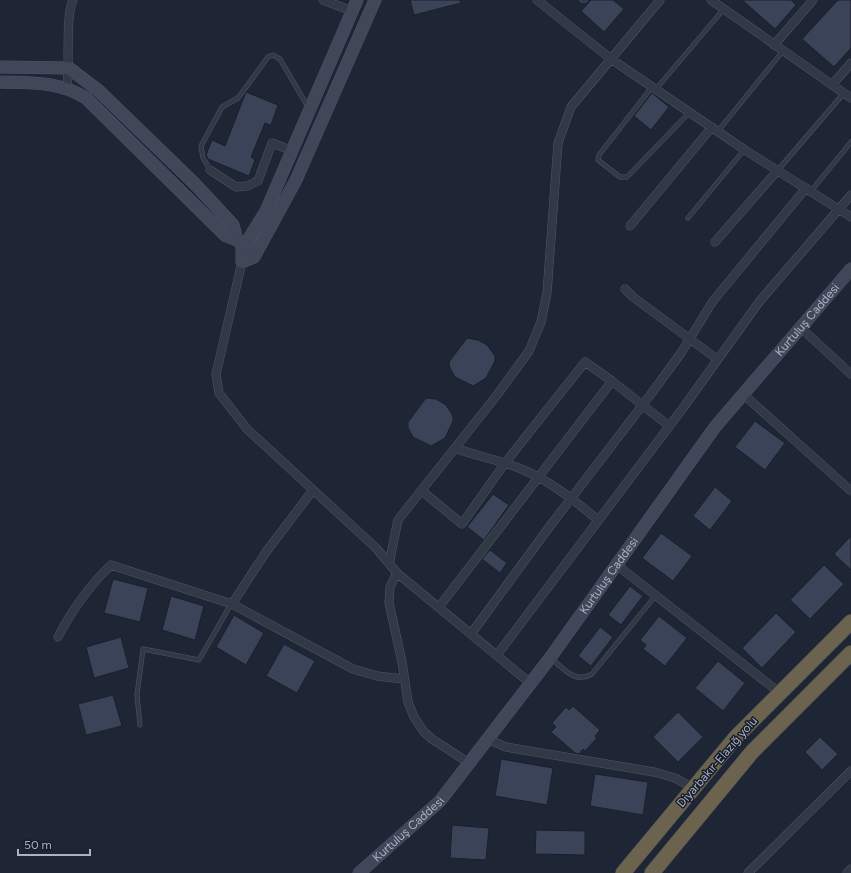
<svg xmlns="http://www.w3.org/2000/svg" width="851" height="873" font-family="Figtree,sans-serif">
<rect width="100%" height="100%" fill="#1e2635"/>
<path fill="#3a4357" stroke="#191f2c" d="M410 0H460L461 3 414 15Z
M591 0H613L624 9 604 32 581 11Z
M742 0H791L796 5 775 29Z
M838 0H851V48L834 67 802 39Z
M246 92 278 105 271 125 265 123 251 157 255 160 249 176 208 159 206 155 212 140 225 146Z
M652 93 669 107 651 130 634 116Z
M467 338 478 340 487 345 495 356V361L486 378 473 386 455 377 450 368 449 362Z
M426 398 436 399 446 405 453 416V421L445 438 431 446 413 437 408 428V422Z
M755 421 785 443 765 470 735 447Z
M715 487 732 501 710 530 693 516Z
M493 494 509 505 484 540 467 527Z
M661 533 692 556 673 581 642 558Z
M851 536V570L834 554Z
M490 550 507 563 500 573 482 559Z
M824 565 844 584 810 619 790 600Z
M113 579 148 588 140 622 104 613Z
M630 586 643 596 621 625 608 615Z
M171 596 204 606 195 640 162 630Z
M776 613 796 632 762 668 742 648Z
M234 615 264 633 246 665 216 647Z
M659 616 687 638 665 666 643 649 646 645 640 640Z
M600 627 613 637 591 666 578 656Z
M121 637 129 668 94 678 86 647Z
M284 644 315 661 297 693 266 676Z
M718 661 745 683 723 711 695 688Z
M113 695 122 726 86 735 78 704Z
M573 706 600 730 595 736 597 738 585 751 583 749 579 754 575 753 551 732 556 727 552 723 566 707 569 710Z
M678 712 703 737 678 762 653 737Z
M820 737 838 754 822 770 805 752Z
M501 759 553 768 547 805 495 796Z
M595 774 648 782 643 815 590 806Z
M452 825 489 828 486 860 450 858Z
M536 830 585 831V855L535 854Z"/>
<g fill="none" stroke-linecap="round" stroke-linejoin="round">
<g stroke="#4f5564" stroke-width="5">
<path id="lane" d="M582 0H585
M652 87 599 155 598 160 620 177H627L689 113
M656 89 723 10
M718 131 783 51
M210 170 203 158 201 146 222 107 238 98 268 57 273 55 280 59 308 107
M778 170 844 93
M811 191 851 142
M688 218 744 150
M552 659C564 669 575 684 592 674L656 595
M140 725 137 695 143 649 199 660 231 604"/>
</g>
<g stroke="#4f5564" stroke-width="9">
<path id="street" d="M323 0 352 11
M537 0 611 59 745 150 851 217
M711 0 851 98
M774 45 813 0
M832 85 851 63
M67 88C70 66 65 17 73 0
M210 170 236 187 247 186 258 181 272 143 293 151
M630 226 712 127
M715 242 778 170
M242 262 216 374 219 393 247 429 376 548 397 573 530 683
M625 289 633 297 717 359
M801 328 851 374
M743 394 851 491
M455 448C476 456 499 460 519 468 549 480 574 500 598 520
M422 491 462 524 505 463 585 362 612 381 669 426
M389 564 398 520 497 395 529 351 541 322 547 293 558 143 571 107 660 0
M617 565 780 693
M397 573 390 587 389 603 402 662 408 702 414 717 424 732 432 739 469 763
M232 604 266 552 313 490
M439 607 612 381
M471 634 550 526 651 394 681 353 713 301 806 188
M58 637C72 610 89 586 111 565L232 604 353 669 377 676 404 679
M497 655 680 412 759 302 851 195
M487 739 506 747 654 772 675 778 693 788
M748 873 851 771
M847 873 851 869"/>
</g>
<g stroke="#4f5564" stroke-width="13">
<g id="secondary">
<path d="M357 0 266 211 242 250V262L254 257 296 180 375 0"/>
<path d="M0 67 69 68 99 91 195 184 233 225 237 240"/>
<path d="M0 82C32 83 59 81 86 98L226 236 237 240 249 252"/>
<path id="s1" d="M359 873 440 801 550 658 715 427 851 269"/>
</g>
</g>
<g stroke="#3c4250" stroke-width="16">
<path id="highway" d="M623 873 736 737 851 622
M652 873 752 752 851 653"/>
</g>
<use href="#lane" stroke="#313846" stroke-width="4"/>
<use href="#street" stroke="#313846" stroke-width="8"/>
<use href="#secondary" stroke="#3f4759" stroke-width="12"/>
<use href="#highway" stroke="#6c634e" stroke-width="15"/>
</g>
<g text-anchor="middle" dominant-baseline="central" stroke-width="3" stroke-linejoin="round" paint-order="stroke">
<g font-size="12" fill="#abb2c4" stroke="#171d2a">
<text stroke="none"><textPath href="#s1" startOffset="714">Kurtuluş Caddesi</textPath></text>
<text stroke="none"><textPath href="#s1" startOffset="390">Kurtuluş Caddesi</textPath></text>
<text transform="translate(717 762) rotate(-49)">Diyarbakır-Elazığ yolu</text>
<text stroke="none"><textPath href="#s1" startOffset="66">Kurtuluş Caddesi</textPath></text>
</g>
</g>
<path d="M18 849v6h72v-6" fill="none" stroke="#abb2c4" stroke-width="2"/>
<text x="24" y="849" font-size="12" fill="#abb2c4" stroke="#171d2a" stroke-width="3" paint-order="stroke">50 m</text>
</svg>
